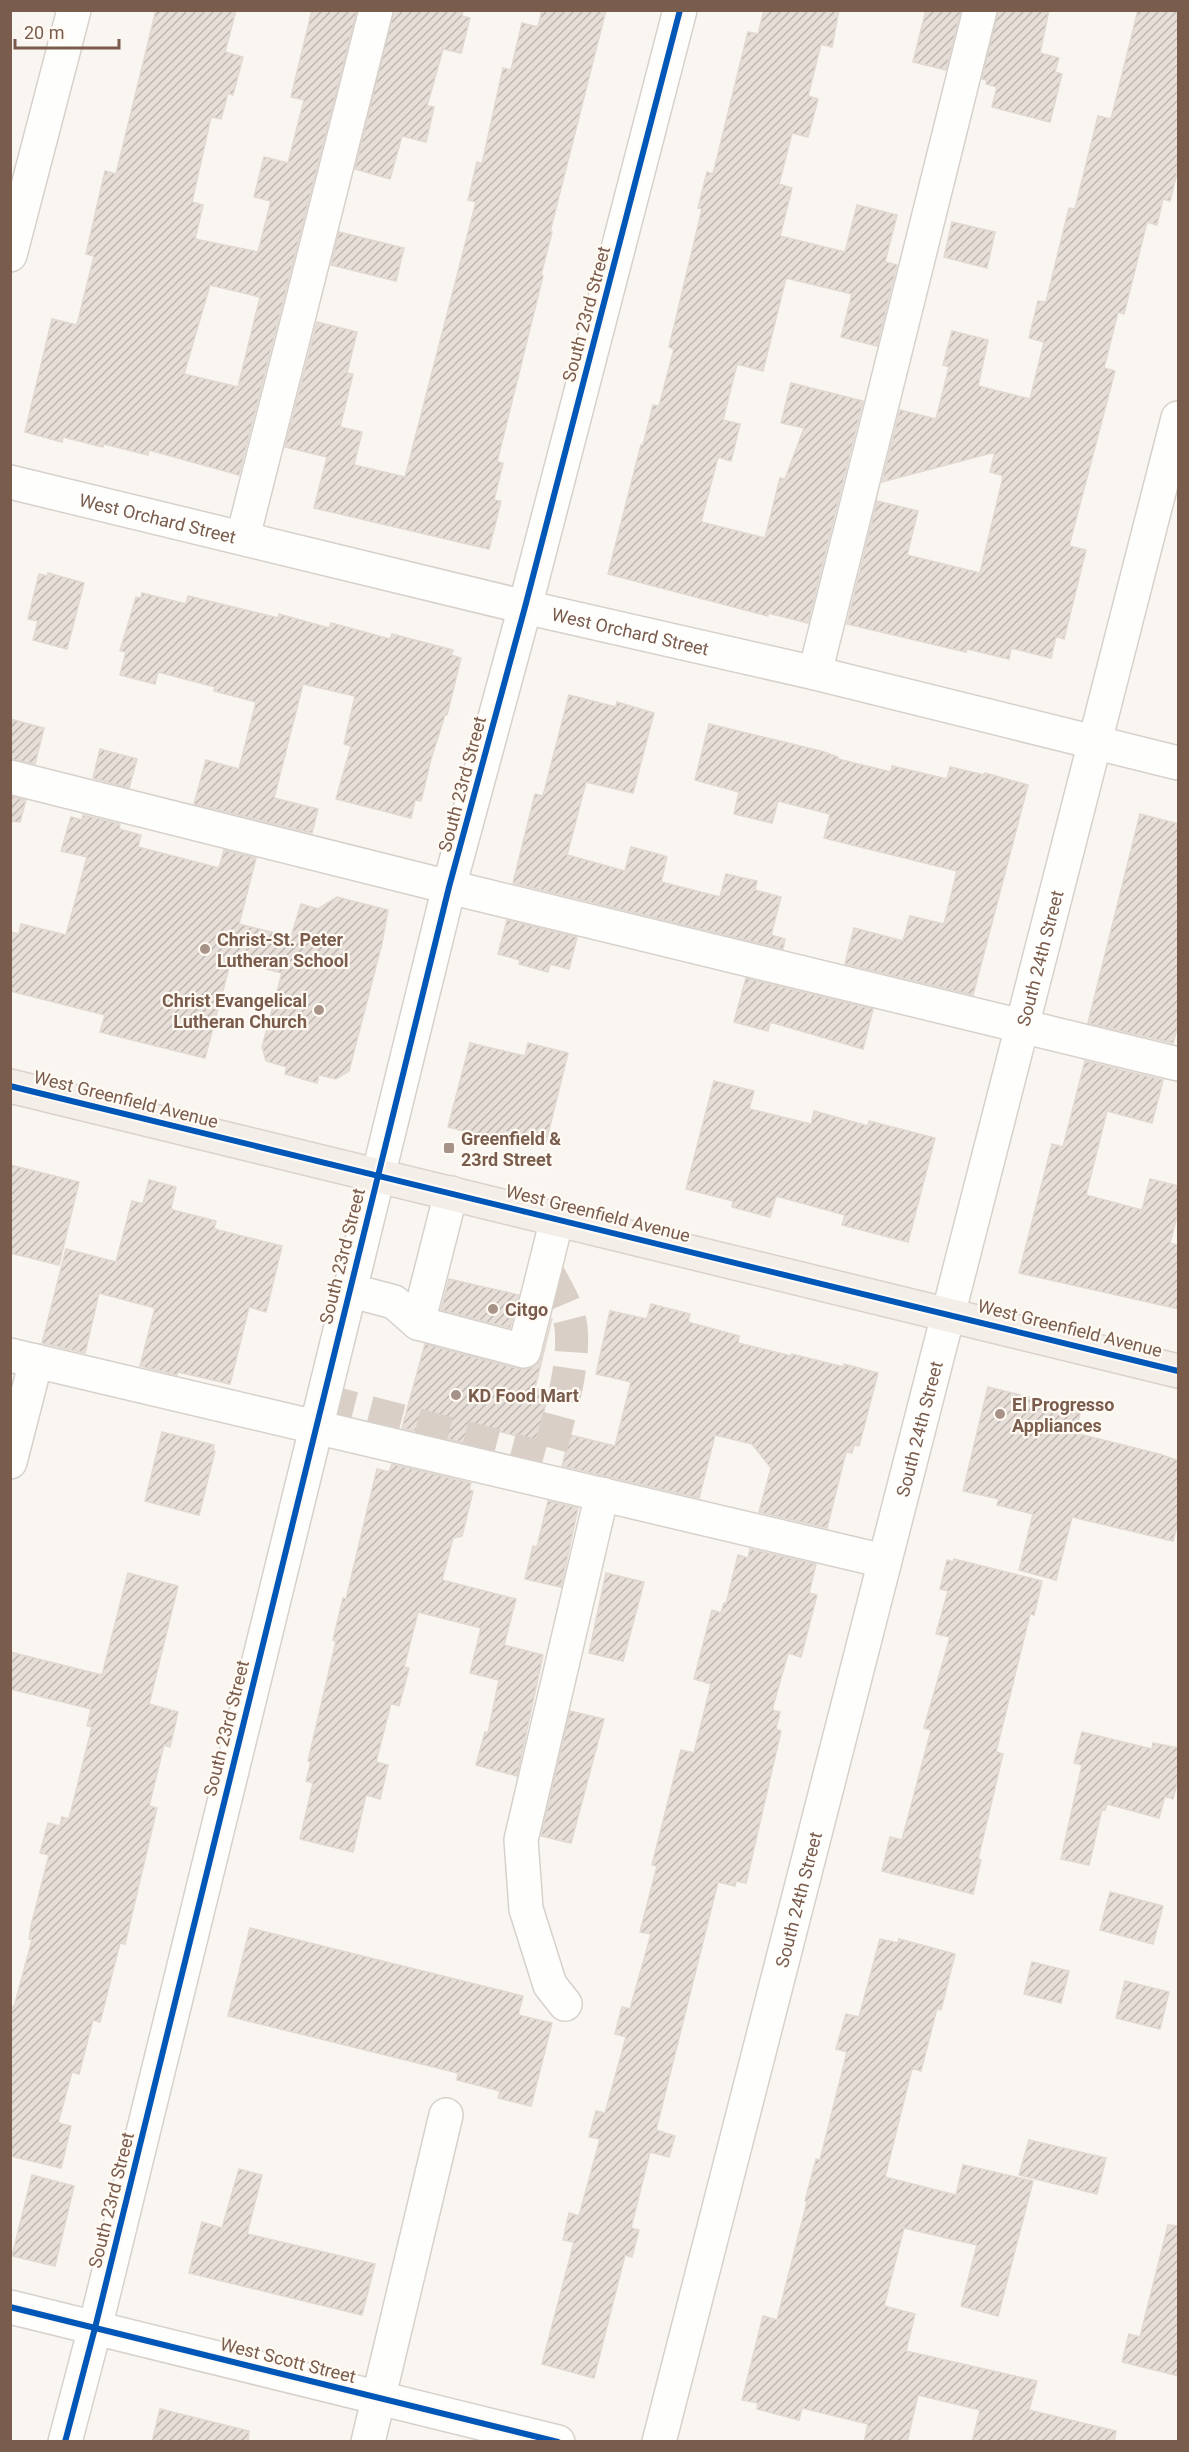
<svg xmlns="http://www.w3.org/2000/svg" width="1189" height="2452" font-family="Roboto,sans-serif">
<defs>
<pattern id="building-hatch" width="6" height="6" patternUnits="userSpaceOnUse" patternTransform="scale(1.5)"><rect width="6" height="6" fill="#e6ded7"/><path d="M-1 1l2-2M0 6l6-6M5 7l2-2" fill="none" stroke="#bfb7b1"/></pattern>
</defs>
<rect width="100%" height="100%" fill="#f9f5f0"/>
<path fill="url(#building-hatch)" stroke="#e2d8d2" stroke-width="1.5" fill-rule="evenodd" d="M156 10H236L225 52 243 57 233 95 228 93 221 119 211 117 192 202 203 205 195 239 258 252 271 201 254 197 264 157 288 163 304 100 291 97 312 10H357L239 475 149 450 148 455 104 444 103 447 63 437 62 442 25 432 52 319 77 325 94 256 86 254 105 171 116 174ZM210 285 260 297 238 387 184 374Z
M394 10H463L462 16 470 18 461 53 443 49 427 106 434 107 426 142 402 136 390 179 355 169Z
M542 10H606L550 232H552L541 275 543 276 497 462 503 463 494 500 501 501 489 549 314 508 327 457 285 447 317 322 357 332 347 373 353 374 340 427 362 432 354 465 405 477 476 202 468 200 477 162 482 164 503 68 511 70 522 23 538 27Z
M764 10H839L832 47 821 44 808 96 818 99 808 137 792 133 779 184 792 188 780 236 845 252 857 205 897 215 885 262 897 265 877 346 841 337 852 294 786 278 763 371 737 364 723 420 740 424 731 461 718 457 701 522 765 538 780 478 785 479 804 428 781 423 791 383 863 401 808 623 768 613V616L608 574 641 445H643L653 405 659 406 674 349 669 347 702 209 698 208 707 172 713 174 748 32 758 34Z
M926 10H961L946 70 913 62Z
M998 10H1049L1040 53 1059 58 1055 72 1062 74 1050 122 992 107 997 87 986 84 987 80 982 79Z
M1138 10H1179V165L1170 201 1163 199 1157 225 1147 222 1124 314 1118 312 1104 368 1115 371 1069 546 1086 550 1064 639 1056 636 1051 658 1011 648 1009 659 967 649 966 652 847 624 877 501 918 511 907 555 980 573 1003 477 1001 475 990 472 995 452 882 482 900 410 936 419 949 367 943 365 952 331 988 340 978 386 1030 399 1044 342 1029 338 1038 301 1046 302 1069 208 1075 209 1098 116 1111 119Z
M952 222 995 232 987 268 944 257Z
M339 232 404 248 396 281 331 265Z
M48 573 84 583 67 649 33 640 38 621 28 619 39 574 47 576Z
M142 593 186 604 188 596 278 618 279 614 329 628 331 623 390 639 392 634 453 650 451 655 461 658 447 715H445L431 759 421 801 415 800 411 818 336 799 351 746 344 744 355 696 303 684 274 798 318 809 312 833 194 804 206 760 239 769 256 702 214 691 215 687 158 672 155 684 120 675 126 652 120 651 136 597 141 598Z
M569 695 616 707 617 702 654 713 633 793 586 782 567 855 625 871 631 847 658 854 667 857 661 882 720 897 726 874 757 881 755 890 781 897 771 935 785 939 783 949 513 883 535 794 543 796Z
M10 719 44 728 35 764 10 759Z
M709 724 821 751 838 757V759L891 772 892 766 947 779 950 767 984 775 985 773 1028 785 973 995 845 964 854 928 903 941 910 916 944 924 957 871 824 838 830 814 778 801 772 823 734 814 739 792 695 780Z
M100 749 137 759 129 788 93 778Z
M10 796 26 800 20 822 10 821Z
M1140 814 1179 824V1022L1173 1043 1088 1023Z
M83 815 120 824 119 829 141 835 138 847 219 868 224 850 256 858 239 924 291 937 301 904 318 909 337 897 388 910 382 943 349 1071 336 1079 319 1075 317 1083 285 1074 287 1067 266 1061 262 1047 282 973 231 960 205 1058 100 1032 105 1015 10 991V932L19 934 21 924 66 935 87 857 61 851 71 817 82 820Z
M507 920 577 937 569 969 550 964 548 972 519 964 520 960 498 954Z
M746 978 873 1009 863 1049 770 1022 768 1031 734 1022Z
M470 1043 525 1056 528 1043 568 1053 546 1142 504 1131 502 1141 448 1127Z
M1085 1061 1163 1080 1152 1123 1107 1111 1086 1195 1142 1210 1150 1179 1179 1186V1209L1170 1243 1179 1245V1309L1019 1273 1052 1144 1063 1147Z
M714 1081 754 1091 749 1109 811 1124 814 1111 868 1126 869 1121 935 1138 908 1242 842 1225 845 1215 776 1196 770 1217 732 1207 733 1201 686 1189Z
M10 1165 79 1182 59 1265 10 1253Z
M149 1180 176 1187 171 1208 173 1210 216 1221 214 1229 282 1246 266 1312 249 1307 230 1384 178 1372 177 1375 140 1366 155 1308 99 1293 85 1353 42 1343 66 1249 116 1262 132 1201 143 1204Z
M449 1279 519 1295 510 1328 441 1310Z
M651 1304 690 1314 688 1322 739 1336 738 1343 791 1356 792 1354 844 1367V1364L878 1373 859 1446 854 1445 852 1453 846 1452 827 1528 759 1512 771 1468 752 1444 715 1435 699 1498 562 1466 570 1435 615 1446 631 1382 596 1374 610 1311 647 1319Z
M552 1318 535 1388 549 1392 536 1441 486 1428 481 1447 402 1428 425 1344 519 1369H528L537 1364 542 1356Z
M988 1387 1081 1410 1075 1433 1159 1454 1179 1461V1519L1173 1541 1072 1517 1056 1580 1019 1570 1033 1514 997 1505 999 1499 963 1491Z
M162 1432 214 1445 213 1451H215L199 1515 145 1501Z
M392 1464 471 1483 469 1490 473 1491 462 1536 453 1538 442 1580 516 1599 504 1645 543 1655 517 1776 476 1765 485 1732 488 1733 499 1680 470 1673 481 1628 418 1612 404 1667 409 1668 399 1706 391 1703 376 1762 388 1765 380 1799 366 1795 353 1852 300 1839 313 1783 306 1781 311 1762 308 1761 336 1641 333 1640 343 1598 346 1599 377 1469 389 1472Z
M548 1501 578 1508 561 1587 525 1579 533 1546 537 1547Z
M750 1549 816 1564 809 1593 817 1595 801 1657 788 1653 772 1710 780 1712 776 1729 781 1731 746 1883 736 1881 735 1886 718 1882 656 2130 675 2136 669 2157 650 2152 631 2228 639 2230 632 2257 625 2255 594 2378 542 2364 574 2242 563 2240 569 2213 579 2216 600 2139 589 2137 596 2111 605 2113 626 2037 615 2034 622 2007 630 2009 651 1934 640 1932 657 1866 652 1865 681 1750 694 1753 711 1684 694 1679 712 1610 721 1613 724 1603 726 1604 738 1555 748 1558Z
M954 1559 1042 1581 1034 1615 1030 1614 996 1752 1003 1754 978 1859 981 1860 973 1894 882 1871 890 1837 902 1840 931 1730 924 1728 950 1637 936 1634 948 1591 940 1589 947 1560 953 1562Z
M128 1573 178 1586 149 1704 178 1712 170 1747 164 1745 149 1806 157 1808 125 1944 120 1943 100 2022 93 2020 79 2074 72 2072 58 2123 71 2126 61 2168 10 2156V2006L14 2007 32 1940 29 1939 31 1926 49 1855 40 1853 48 1823 60 1826 62 1817 69 1819 92 1727 87 1726 91 1709 10 1689V1652L102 1675Z
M606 1573 644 1582 623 1661 589 1653Z
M570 1711 604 1719 571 1843 541 1836Z
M1082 1732 1152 1749 1153 1743 1179 1748V1775L1173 1799 1165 1796 1159 1818 1107 1804 1105 1810 1102 1809 1089 1865 1061 1859 1082 1765 1074 1763Z
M1110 1892 1163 1906 1153 1944 1100 1930Z
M250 1928 523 1996 518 2015 552 2023 531 2106 498 2098 500 2091 457 2080 458 2073 228 2016Z
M880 1939 898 1943 899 1939 955 1954 941 2010 937 2008 921 2071 912 2068 885 2177 956 2195 963 2165 1033 2181 998 2316 961 2306 977 2245 904 2228 884 2306 915 2314 906 2351 1037 2381 1029 2410 1116 2431 1114 2442H972L980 2410 918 2395 907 2442H864L868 2424 802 2408 799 2420 757 2409 758 2403 742 2400 763 2316 777 2320 807 2202 805 2201 816 2159 820 2160 847 2052 836 2049 846 2014 859 2017Z
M1032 1962 1069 1971 1061 2003 1024 1994Z
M1125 1981 1169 1992 1160 2029 1116 2018Z
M1029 2140 1106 2158 1097 2194 1019 2175Z
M239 2169 262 2175 247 2234 375 2264 362 2315 189 2273 202 2222 222 2228Z
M32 2175 74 2186 55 2266 12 2256Z
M1168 2225 1179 2226V2376L1122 2362 1129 2334 1140 2337Z
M160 2409 249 2431 248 2442H152Z"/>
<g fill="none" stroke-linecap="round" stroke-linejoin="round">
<path stroke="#d9cfc7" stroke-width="33" stroke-dasharray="33 16" stroke-linecap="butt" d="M322 1400 548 1459C558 1417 575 1371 571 1327 568 1306 555 1286 545 1268"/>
<g stroke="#d7d1cb" stroke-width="36">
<g id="minor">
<path d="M10 255 74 10"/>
<path id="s1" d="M10 482 525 607 815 673 1178 763"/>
<path d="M243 537 376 10"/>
<path d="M815 673 980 10"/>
<path d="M10 777 449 887 1178 1064"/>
<path d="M349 1290 394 1302 418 1323 524 1351 557 1219"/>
<path d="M418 1323 451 1193"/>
<path d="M10 1355 884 1561"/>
<path d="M10 1462 36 1361"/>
<path d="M565 2004 550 1985 526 1909 521 1840 602 1494"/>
<path d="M10 2307 558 2442"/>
<path d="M65 2442 95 2328 449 887 525 607 680 10"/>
<path d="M368 2442 446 2115"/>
<path id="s2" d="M659 2442 1178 418"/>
</g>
</g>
<g stroke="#dad1cc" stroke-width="36">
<path id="major" d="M10 1086 1178 1371"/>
</g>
<use href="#minor" stroke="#fefefd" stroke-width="33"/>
<use href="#major" stroke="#f3eee8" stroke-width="33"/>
<g stroke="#fffaf3" stroke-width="10">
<path id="cycleway" d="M10 1086 1178 1371
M10 2307 558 2442
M65 2442 95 2328 449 887 525 607 680 10"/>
</g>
<use href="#cycleway" stroke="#0057b8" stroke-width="6"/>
</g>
<g fill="#a69286" stroke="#fffaf3" stroke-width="2">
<circle cx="205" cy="949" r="6"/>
<circle cx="319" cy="1010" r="6"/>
<rect x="443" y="1142" width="12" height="12" rx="3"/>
<circle cx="493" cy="1309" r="6"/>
<circle cx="456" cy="1395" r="6"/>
<circle cx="1000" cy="1414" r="6"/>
</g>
<g text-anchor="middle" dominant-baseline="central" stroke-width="4.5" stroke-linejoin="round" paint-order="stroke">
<g font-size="18" fill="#7a5c4d" stroke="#fffaf3">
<text transform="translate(586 314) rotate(-75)">South 23rd Street</text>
<text stroke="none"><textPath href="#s1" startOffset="152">West Orchard Street</textPath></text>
<text stroke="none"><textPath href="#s1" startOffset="638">West Orchard Street</textPath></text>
<text transform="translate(462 784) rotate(-75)">South 23rd Street</text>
<text stroke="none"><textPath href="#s2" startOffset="1532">South 24th Street</textPath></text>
<text transform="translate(126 1099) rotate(14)">West Greenfield Avenue</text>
<text transform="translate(598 1213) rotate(14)">West Greenfield Avenue</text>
<text transform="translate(342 1256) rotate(-76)">South 23rd Street</text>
<text transform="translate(1070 1328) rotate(14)">West Greenfield Avenue</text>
<text stroke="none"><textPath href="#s2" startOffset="1046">South 24th Street</textPath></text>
<text transform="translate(226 1728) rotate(-76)">South 23rd Street</text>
<text stroke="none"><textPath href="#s2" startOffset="560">South 24th Street</textPath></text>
<text transform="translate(111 2200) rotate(-76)">South 23rd Street</text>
<text transform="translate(288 2360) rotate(14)">West Scott Street</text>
</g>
<g font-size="18" font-weight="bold" fill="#7a5c4d" stroke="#fffaf3" text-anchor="start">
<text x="217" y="939">Christ-St. Peter<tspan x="217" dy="21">Lutheran School</tspan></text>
<text x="307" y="1000" text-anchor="end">Christ Evangelical<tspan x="307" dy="21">Lutheran Church</tspan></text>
<text x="461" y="1138">Greenfield &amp;<tspan x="461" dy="21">23rd Street</tspan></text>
<text x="505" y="1309">Citgo</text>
<text x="468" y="1395">KD Food Mart</text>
<text x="1012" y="1404">El Progresso<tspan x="1012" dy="21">Appliances</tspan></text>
</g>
</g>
<rect width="1189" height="2452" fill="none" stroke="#7a5c4d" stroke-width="24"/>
<path d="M15 39v9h104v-9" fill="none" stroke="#7a5c4d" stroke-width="3"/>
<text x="24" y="39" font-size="18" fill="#7a5c4d" stroke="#fffaf3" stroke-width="4.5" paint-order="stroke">20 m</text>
</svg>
